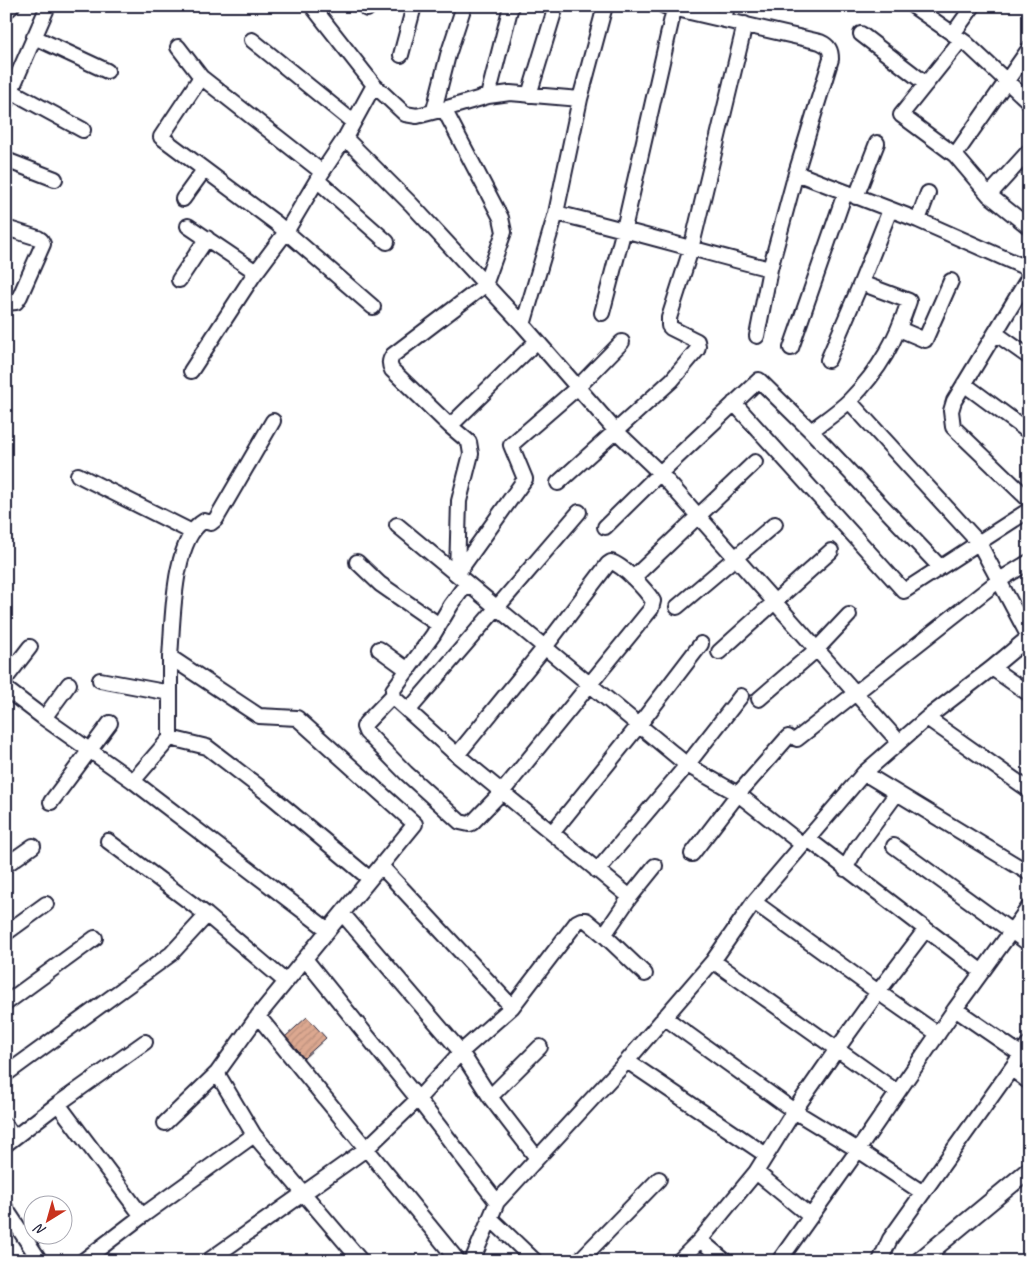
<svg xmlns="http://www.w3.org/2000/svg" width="1035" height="1267" font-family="Caveat,sans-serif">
<defs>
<pattern id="building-hatch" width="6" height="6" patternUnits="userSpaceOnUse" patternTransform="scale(1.25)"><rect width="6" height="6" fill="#dca890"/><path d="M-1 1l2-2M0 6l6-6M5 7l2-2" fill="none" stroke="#bc907d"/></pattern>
<filter id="shadow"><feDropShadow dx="-4.5" dy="4.5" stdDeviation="0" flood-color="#0004"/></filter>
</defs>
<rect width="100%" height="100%" fill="#fff"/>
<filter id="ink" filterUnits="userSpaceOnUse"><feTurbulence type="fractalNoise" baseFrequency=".02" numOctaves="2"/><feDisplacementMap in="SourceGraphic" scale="10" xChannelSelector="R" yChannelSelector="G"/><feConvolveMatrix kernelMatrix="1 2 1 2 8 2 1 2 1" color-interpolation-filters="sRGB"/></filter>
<g filter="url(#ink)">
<path fill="url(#building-hatch)" stroke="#22223b" filter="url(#shadow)" d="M307 1017 326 1038 304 1058 285 1037Z"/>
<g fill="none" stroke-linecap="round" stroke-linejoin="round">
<g stroke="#22223b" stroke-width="18">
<path id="minor" d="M312 6 374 85 345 138 411 204 523 325 615 430 660 473 899 742
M664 6 820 42C829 46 831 50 831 59L796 173 770 269 757 336
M913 6 966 43 1029 102
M367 9 368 6
M6 11 12 6
M724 20 727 6
M861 34 926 84
M953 34 973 6
M34 37 107 71
M252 40 353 122
M961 40 901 115 955 155 989 195 1029 227
M178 47 201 77
M401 55 414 6
M374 85 405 114 417 116 444 109 501 218 504 232 485 285 393 355C389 361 389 364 392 370L450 426
M11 91 83 130
M529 95 556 6
M488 96 511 6
M6 102 48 6
M444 109 488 96 510 93 580 99
M434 110 448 55 464 6
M955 155 1029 49
M6 160 55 179
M322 172 201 77 161 137 276 223 373 307
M796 173 918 220 1029 269
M317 180 387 242
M989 195 1029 151
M856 197 877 143
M183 199 204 170
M556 213C628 230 699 251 770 269
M918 220 928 193
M188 226 256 272
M6 228 38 238 41 240 43 244 20 296 16 302 6 303
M1029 277 954 401 951 411 953 427 1029 500
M179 280 207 238
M602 313 624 229 674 9
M523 325 556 213 580 99 605 6
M899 329 925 340 951 281
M995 333 1029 357
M791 348 845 193
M828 360 861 283 890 210
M191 371 253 276 286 232 317 180 345 138
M964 384 1029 432
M849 401 979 543 1029 637
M734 403 904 591 1029 510
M811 431C824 421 839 411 850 400 880 370 896 340 909 301L861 283
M78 475 192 532
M558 483 672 380 697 350 698 346 697 341 671 328 669 326V318L691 249 745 24
M397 525 687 765 738 794 803 845
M605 527 660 473 759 380 811 431 940 567
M357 562 380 584 439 625
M457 574 525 479 511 445 578 387 622 342
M457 574 459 501 471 454 469 442 450 426 536 342
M633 578 755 462
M467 583 451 605 433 635 393 690 394 698 457 755 630 897
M677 607 775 524
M379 649 408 670
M719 652 831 551
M170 657V738L133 781 328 930
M992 668 1029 694
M6 678 30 647
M100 680 170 693
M6 689 44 718 133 781
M393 695 366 723 364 727 366 732 406 773 460 822 469 824 472 823 502 792 651 609 653 601C646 590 623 565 611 562L608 564 545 647 457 755
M759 699 816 650 849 615
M408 711 579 512
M44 718 69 684
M927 718 1029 790
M170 738 207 747 271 796 370 879
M797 739 998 581 1029 562
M864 773 1029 873
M51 802 110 723
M552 833 639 725 701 644
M808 839 982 972
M108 841 207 915 286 982
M894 846 1029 944
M692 854 738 794 788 737
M6 865 33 846
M381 866 512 1007
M845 869 856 849 897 793
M597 871 687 765 741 696
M754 902 878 992 938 1034
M342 913 461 1052 490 1097 537 1158
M6 933 46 904
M305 959 418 1099 497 1202
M713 961 897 1092
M645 974 604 935 630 897 655 866
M6 1003 95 938
M955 1009 1022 1055
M258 1016 458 1261
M664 1017 794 1111 858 1150 923 1193
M627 1061 766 1155
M1012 1069 1029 1082
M217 1073 254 1135 361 1261
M6 1074 171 954 207 915
M490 1097 540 1047
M58 1104 142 1216
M165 1123 217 1073 258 1016 415 824 297 718 259 716 170 657C173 623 172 539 204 521L211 523 216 519 273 421
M6 1126 14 1138
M6 1144 58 1104 145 1042
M756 1172 810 1216
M6 1209 40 1261
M490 1218 535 1261
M700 1240 725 1261
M83 1261 142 1216 254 1135
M208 1261 366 1149 418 1099 461 1052 512 1007 577 922 581 920H586L604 935
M472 1261 497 1202 627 1061 713 961 754 902 864 773 927 718 992 668 1029 637
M579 1261 659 1179
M679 1261 700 1240 756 1172 794 1111 837 1049 878 992 926 929
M779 1261 858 1150 955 1009 1029 907
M880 1261 890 1239 1029 1044
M1028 1261 1029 1259"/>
</g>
<g stroke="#22223b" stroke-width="20">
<path id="tertiary" d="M919 1261 1029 1170"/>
</g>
<use href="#minor" stroke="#fff" stroke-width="14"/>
<use href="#tertiary" stroke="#fff" stroke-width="16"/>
</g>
</g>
<rect width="1035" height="1267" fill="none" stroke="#fff" stroke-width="25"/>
<rect x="12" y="12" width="1010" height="1242" fill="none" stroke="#22223b" stroke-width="2" filter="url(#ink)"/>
<g transform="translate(48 1220) rotate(217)"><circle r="24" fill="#ffffff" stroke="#a7a7b1"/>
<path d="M0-4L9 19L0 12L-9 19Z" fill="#c8321e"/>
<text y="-8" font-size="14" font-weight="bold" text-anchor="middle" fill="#22223b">N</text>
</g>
</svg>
